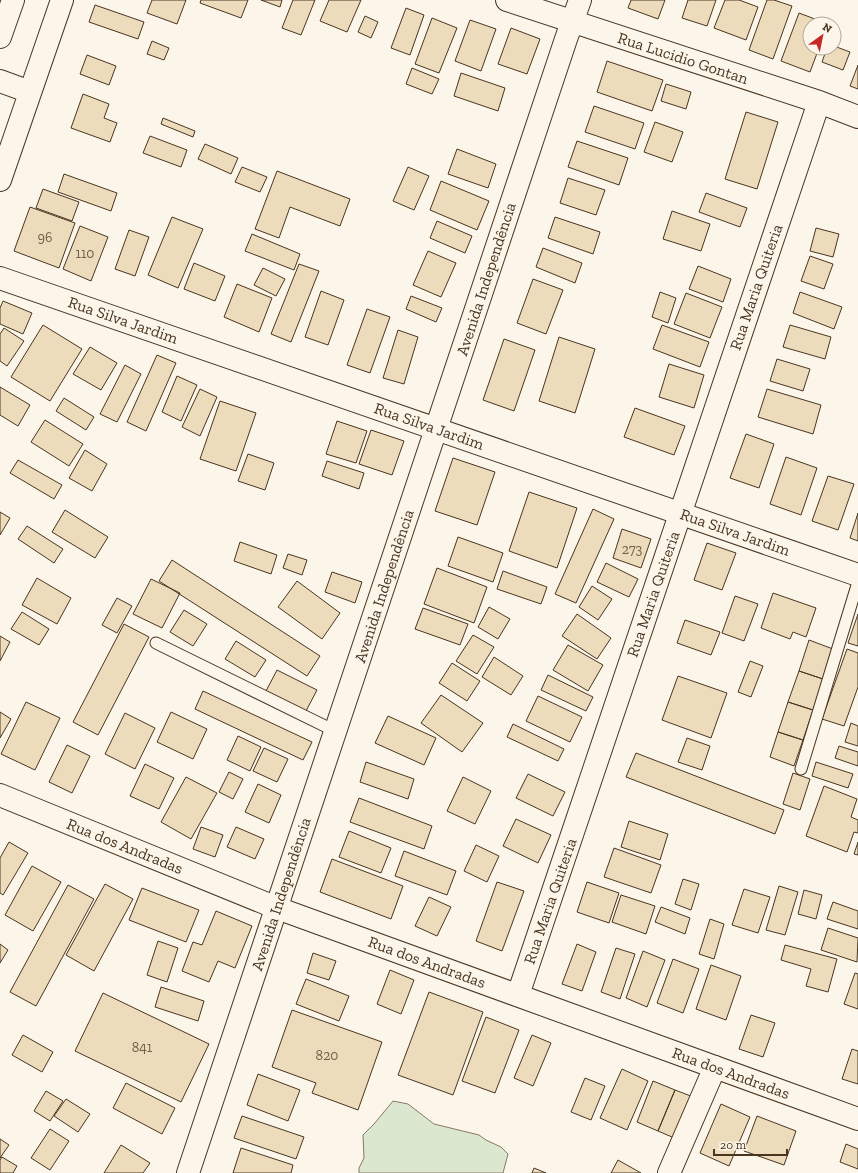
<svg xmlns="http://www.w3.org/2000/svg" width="858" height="1173" font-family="'Zilla Slab',serif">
<rect width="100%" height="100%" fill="#fbf6e9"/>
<path fill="#dce7d0" stroke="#887966" d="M393 1101 408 1104 434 1124 479 1135 486 1140 501 1147 508 1154 503 1173H359V1168L364 1158 363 1135 374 1124Z"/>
<path fill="#ecdcbc" stroke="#4a3520" d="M152 0H186L177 24 147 13Z
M201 0H248L241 18 200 3Z
M261 0H282L280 7Z
M293 0H315L301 35 282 28Z
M329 0H361L347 32 320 21Z
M631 0H665L658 19 628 8Z
M688 0H716L707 26 682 18Z
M725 0H739L758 7 746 40 714 28Z
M767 0H774L792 6 773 59 749 50Z
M95 5 144 22 138 39 89 22Z
M406 8 424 15 410 55 391 48Z
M799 13 828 24H810V48H819L810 72 781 61Z
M365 16 378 22 371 38 358 32Z
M432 18 457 28 439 73 415 64Z
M470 20 496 29 481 71 455 61Z
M511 28 540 39 527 74 498 64Z
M152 41 169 48 164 60 147 54Z
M834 46 850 52 843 70 822 62 827 48H834Z
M87 55 116 66 109 85 80 74Z
M607 61 663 80 652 111 597 92Z
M858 65V89L850 86Z
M412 68 439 79 432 94 406 84Z
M461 73 505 88 498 111 454 96Z
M666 84 691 92 686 109 661 101Z
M83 94 109 104 104 118 117 123 110 142 71 128Z
M594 106 644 123 635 149 585 132Z
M746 112 778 122 757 189 725 179Z
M163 118 195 131 193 137 161 124Z
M655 122 683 132 672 162 644 152Z
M150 136 187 150 181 167 143 153Z
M577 141 628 158 619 185 568 167Z
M205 144 238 158 231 174 198 159Z
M457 149 496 164 488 188 448 174Z
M242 167 267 177 260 192 235 182Z
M408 167 429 176 414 210 393 201Z
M277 171 350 199 340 226 290 207 279 238 255 229Z
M64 174 117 193 111 211 58 192Z
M568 178 605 190 596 215 560 203Z
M441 181 489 201 477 230 430 210Z
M43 189 79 202 72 221 36 208Z
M706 193 747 208 740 227 699 212Z
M30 207 75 223 59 268 14 251Z
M672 211 710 224 701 251 663 239Z
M172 217 203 229 178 288 148 275Z
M555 217 600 232 593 254 548 238Z
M437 221 472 236 465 253 430 238Z
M80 226 108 237 91 281 63 269Z
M816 228 839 234 833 257 810 251Z
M129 230 149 237 135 276 115 269Z
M252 234 300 254 294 270 245 251Z
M543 248 582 263 575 283 536 267Z
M428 251 456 263 441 297 413 285Z
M810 256 833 264 824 289 801 281Z
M194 263 225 276 215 301 184 289Z
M299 264 319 271 291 342 271 334Z
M698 266 731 279 723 302 689 289Z
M263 268 285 279 276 296 254 285Z
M533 279 563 290 546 334 517 323Z
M237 284 272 298 259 332 224 317Z
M321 291 344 300 328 345 305 337Z
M660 292 676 298 668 323 652 317Z
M800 292 842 307 834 329 793 313Z
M686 293 722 307 710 338 674 324Z
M411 296 442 308 436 322 406 309Z
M3 301 32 313 23 334 0 324V308Z
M367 309 390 317 370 373 347 365Z
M43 325 82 349 50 401 11 377Z
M662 325 709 342 700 367 653 349Z
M790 325 831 337 825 359 783 347Z
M4 328 24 341 7 366 0 361V334Z
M398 330 418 337 404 384 383 378Z
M559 337 595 349 575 413 539 401Z
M504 339 535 350 514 411 483 400Z
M90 347 117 363 101 390 73 374Z
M157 355 176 363 146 431 127 422Z
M777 359 810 369 803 391 770 381Z
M669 364 704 375 694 408 659 397Z
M125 365 141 374 117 422 100 414Z
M177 376 197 385 181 421 162 412Z
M0 387 30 405 18 426 0 415Z
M200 389 217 397 200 436 182 427Z
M767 389 821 405 813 434 758 417Z
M64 398 94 417 86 430 56 411Z
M220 401 256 413 236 471 200 459Z
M635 408 685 426 674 455 624 437Z
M45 420 83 444 69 466 31 442Z
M337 421 367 431 356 463 326 454Z
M371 430 404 441 392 475 359 464Z
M746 434 774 444 759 488 730 478Z
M85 450 107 464 92 491 69 478Z
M248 454 274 463 265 490 238 481Z
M786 457 817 468 801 515 770 504Z
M453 458 495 472 477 525 435 511Z
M18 460 62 485 54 499 10 473Z
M327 461 364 473 359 489 322 476Z
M828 476 854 484 838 530 812 521Z
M529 492 577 508 557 568 509 551Z
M593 509 614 519 576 603 555 594Z
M65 510 108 537 95 558 52 532Z
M0 512 10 518 0 535Z
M858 513V541L850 538Z
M27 526 63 549 54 563 18 539Z
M622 529 651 539 641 568 613 558Z
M458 537 503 553 493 582 448 566Z
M240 542 277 555 271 574 234 561Z
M707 543 736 553 722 590 694 580Z
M288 554 307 560 302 575 283 568Z
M172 560 320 656 307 676 159 581Z
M606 563 638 579 629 597 597 582Z
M437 568 487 587 474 623 424 604Z
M503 571 547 587 541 604 497 589Z
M332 572 362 582 355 603 325 592Z
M37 578 71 598 57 624 22 605Z
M151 579 180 593 162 628 133 614Z
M297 581 340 613 322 639 278 607Z
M592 586 612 599 598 620 579 607Z
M773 593 816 608 806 637 793 632 790 639 761 628Z
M735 596 758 604 744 641 722 633Z
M117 598 132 606 117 633 102 625Z
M489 607 510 619 498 639 478 627Z
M423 608 468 624 460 645 415 629Z
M184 610 207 624 193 646 170 632Z
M22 612 49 629 39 645 11 629Z
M577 614 611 638 597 659 562 636Z
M858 614V646L848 643Z
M685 620 720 632 711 655 677 643Z
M124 624 149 637 98 735 73 722Z
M473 635 494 647 477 674 456 661Z
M0 636 10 642 0 661Z
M809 640 833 649 823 679 799 671Z
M236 641 266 660 255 677 225 659Z
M568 645 603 665 588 691 553 670Z
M847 649 858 653V687L844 726 822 719Z
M494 657 523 676 511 695 482 677Z
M750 661 763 666 751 697 738 692Z
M452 663 480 681 467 701 439 683Z
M277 670 317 690 306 711 266 691Z
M799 671 823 679 813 710 788 702Z
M548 675 593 697 586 711 541 690Z
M678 676 727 693 711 738 662 720Z
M203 691 312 742 303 760 195 709Z
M441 695 483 723 462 752 421 723Z
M538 696 582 717 570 742 526 721Z
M26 702 60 718 35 770 1 754Z
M788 702 813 710 803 740 778 732Z
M0 712 11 719 0 738Z
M171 712 207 729 193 759 157 742Z
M125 713 155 728 135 769 105 754Z
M388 716 436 738 424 765 375 743Z
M851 723 858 726V746L845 742Z
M513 724 564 749 558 761 507 737Z
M778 732 803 740 794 766 770 757Z
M238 736 261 747 250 771 227 760Z
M687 738 710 746 702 770 678 762Z
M67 745 90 756 72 793 49 782Z
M839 746 858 752V766L835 758Z
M264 748 288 759 277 782 253 771Z
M636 753 784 810 775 834 626 777Z
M366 762 414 779 408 799 360 782Z
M816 762 853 774 848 788 812 776Z
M145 764 174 778 159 809 130 796Z
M229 772 243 779 233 799 219 792Z
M793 773 810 779 800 810 783 804Z
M528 774 565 792 553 816 516 798Z
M186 777 217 793 191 839 161 822Z
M463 777 491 791 475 824 447 811Z
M258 784 281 795 269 823 245 812Z
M824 786 857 799 851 817 858 820V833L854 832 847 852 806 836Z
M359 798 432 826 424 849 350 822Z
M516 819 551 835 538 863 503 846Z
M629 821 668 834 660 860 621 847Z
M201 827 223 835 215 857 193 849Z
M236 827 264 839 255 859 227 847Z
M349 831 391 848 381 873 339 857Z
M9 842 28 853 3 895 0 893V858Z
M858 842V855L854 854Z
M476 845 499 856 487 882 464 871Z
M614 848 661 865 651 893 604 877Z
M404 851 456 871 447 895 395 876Z
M332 859 403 886 391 919 320 892Z
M32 866 61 882 33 931 5 915Z
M683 879 699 884 691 910 675 904Z
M497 882 524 891 502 951 476 941Z
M587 882 619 893 609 923 577 912Z
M105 884 133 899 94 971 66 955Z
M68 885 94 899 36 1006 10 992Z
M779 886 798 892 785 935 766 930Z
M142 888 199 910 186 942 129 920Z
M744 889 770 897 758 933 732 925Z
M804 890 822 895 816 919 798 914Z
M621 895 655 906 646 934 612 922Z
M429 897 451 907 437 936 415 926Z
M833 902 858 911V929L827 919Z
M661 907 690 918 685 934 655 922Z
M216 911 252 926 235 968 218 961 209 982 182 971 193 942 202 945Z
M710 919 724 924 714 959 699 954Z
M828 928 858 938 857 962 821 950Z
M158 941 178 948 167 982 147 975Z
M0 944 8 950 0 963Z
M577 944 596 952 582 991 562 984Z
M785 945 837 959 828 992 806 986 811 969 781 960Z
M616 948 635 954 620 999 601 992Z
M643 951 665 960 647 1007 626 998Z
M313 953 336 961 329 980 307 973Z
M673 959 699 969 683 1013 657 1003Z
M711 965 741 976 726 1020 696 1009Z
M390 970 414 980 401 1014 377 1004Z
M855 973 858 974V1009L844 1004Z
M306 979 349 996 339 1021 296 1004Z
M161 987 204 1001 198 1021 155 1007Z
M429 992 483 1012 453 1095 398 1075Z
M103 993 209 1044 181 1102 75 1051Z
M292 1010 382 1042 358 1110 312 1093 316 1083 272 1067Z
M751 1015 775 1023 763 1057 739 1049Z
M486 1017 519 1030 495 1093 462 1081Z
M23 1035 53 1052 42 1072 12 1055Z
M532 1035 551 1043 533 1086 514 1078Z
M852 1049 858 1051V1084L842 1079Z
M622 1069 648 1081 627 1130 600 1118Z
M258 1074 300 1090 288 1121 247 1105Z
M585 1078 605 1086 591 1120 571 1112Z
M653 1081 675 1090 658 1131 637 1122Z
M126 1083 175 1108 162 1134 113 1108Z
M675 1090 696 1098 679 1140 658 1131Z
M46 1091 63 1101 50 1121 34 1111Z
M66 1099 90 1114 78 1132 54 1116Z
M721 1104 750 1117 729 1166 700 1153Z
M242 1116 304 1137 296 1159 234 1138Z
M757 1116 796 1131 784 1165 744 1151Z
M50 1129 69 1141 50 1170 31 1158Z
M0 1139 9 1145 0 1158Z
M846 1144 858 1149V1169L840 1162Z
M121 1145 150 1163 143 1173H104Z
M241 1148 293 1165 291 1173H233Z
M2 1157 17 1166 13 1173H0V1160Z
M618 1160 641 1173H611Z
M534 1168 546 1173H532Z"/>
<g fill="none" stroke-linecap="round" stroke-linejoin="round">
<g stroke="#4a3520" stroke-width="13">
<path id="lane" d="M156 643 335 731
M801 769 858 582"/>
</g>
<g stroke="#4a3520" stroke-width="24">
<path id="street" d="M507 0 819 102 858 117
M518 995 819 102
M188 1173 566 39 580 0
M669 1173 715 1067"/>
</g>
<g stroke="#4a3520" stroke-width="24">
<path id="secondary" d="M0 37 13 0
M0 81 30 92
M0 180 62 0
M0 278 858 575
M0 795 277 908 858 1119"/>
</g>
<use href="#lane" stroke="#fbf6e9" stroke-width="11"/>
<use href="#street" stroke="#fbf6e9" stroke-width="22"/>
<use href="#secondary" stroke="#fbf6e9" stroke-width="22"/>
</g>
<g text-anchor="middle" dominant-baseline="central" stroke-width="3" stroke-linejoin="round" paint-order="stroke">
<g font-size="14" fill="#725f47">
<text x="45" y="237">96</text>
<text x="85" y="253">110</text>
<text x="632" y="549">273</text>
<text x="142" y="1047">841</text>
<text x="327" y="1055">820</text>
</g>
<g font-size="16" fill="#4a3520" stroke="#fbf6e9">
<text transform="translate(683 58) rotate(18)">Rua Lucidio Gontan</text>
<text transform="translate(486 279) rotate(-72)">Avenida Independência</text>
<text transform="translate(756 287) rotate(-71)">Rua Maria Quiteria</text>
<text transform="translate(123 320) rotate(19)">Rua Silva Jardim</text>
<text transform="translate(429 426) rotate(19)">Rua Silva Jardim</text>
<text transform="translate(735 532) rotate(19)">Rua Silva Jardim</text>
<text transform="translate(384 586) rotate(-72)">Avenida Independência</text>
<text transform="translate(653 594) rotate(-71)">Rua Maria Quiteria</text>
<text transform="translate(125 846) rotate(22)">Rua dos Andradas</text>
<text transform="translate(281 894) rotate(-72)">Avenida Independência</text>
<text transform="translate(550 901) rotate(-71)">Rua Maria Quiteria</text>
<text transform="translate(427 962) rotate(20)">Rua dos Andradas</text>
<text transform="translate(731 1073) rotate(20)">Rua dos Andradas</text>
</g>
</g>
<g transform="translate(822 36) rotate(33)"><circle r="19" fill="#fbf6e9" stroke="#b4a999"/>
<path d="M0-3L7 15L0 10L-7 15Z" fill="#c62828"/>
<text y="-6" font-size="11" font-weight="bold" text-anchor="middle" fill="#4a3520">N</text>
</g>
<path d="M714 1149v6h73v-6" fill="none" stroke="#4a3520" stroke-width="2"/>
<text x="720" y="1149" font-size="12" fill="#4a3520" stroke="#fbf6e9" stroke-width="3" paint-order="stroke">20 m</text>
</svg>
